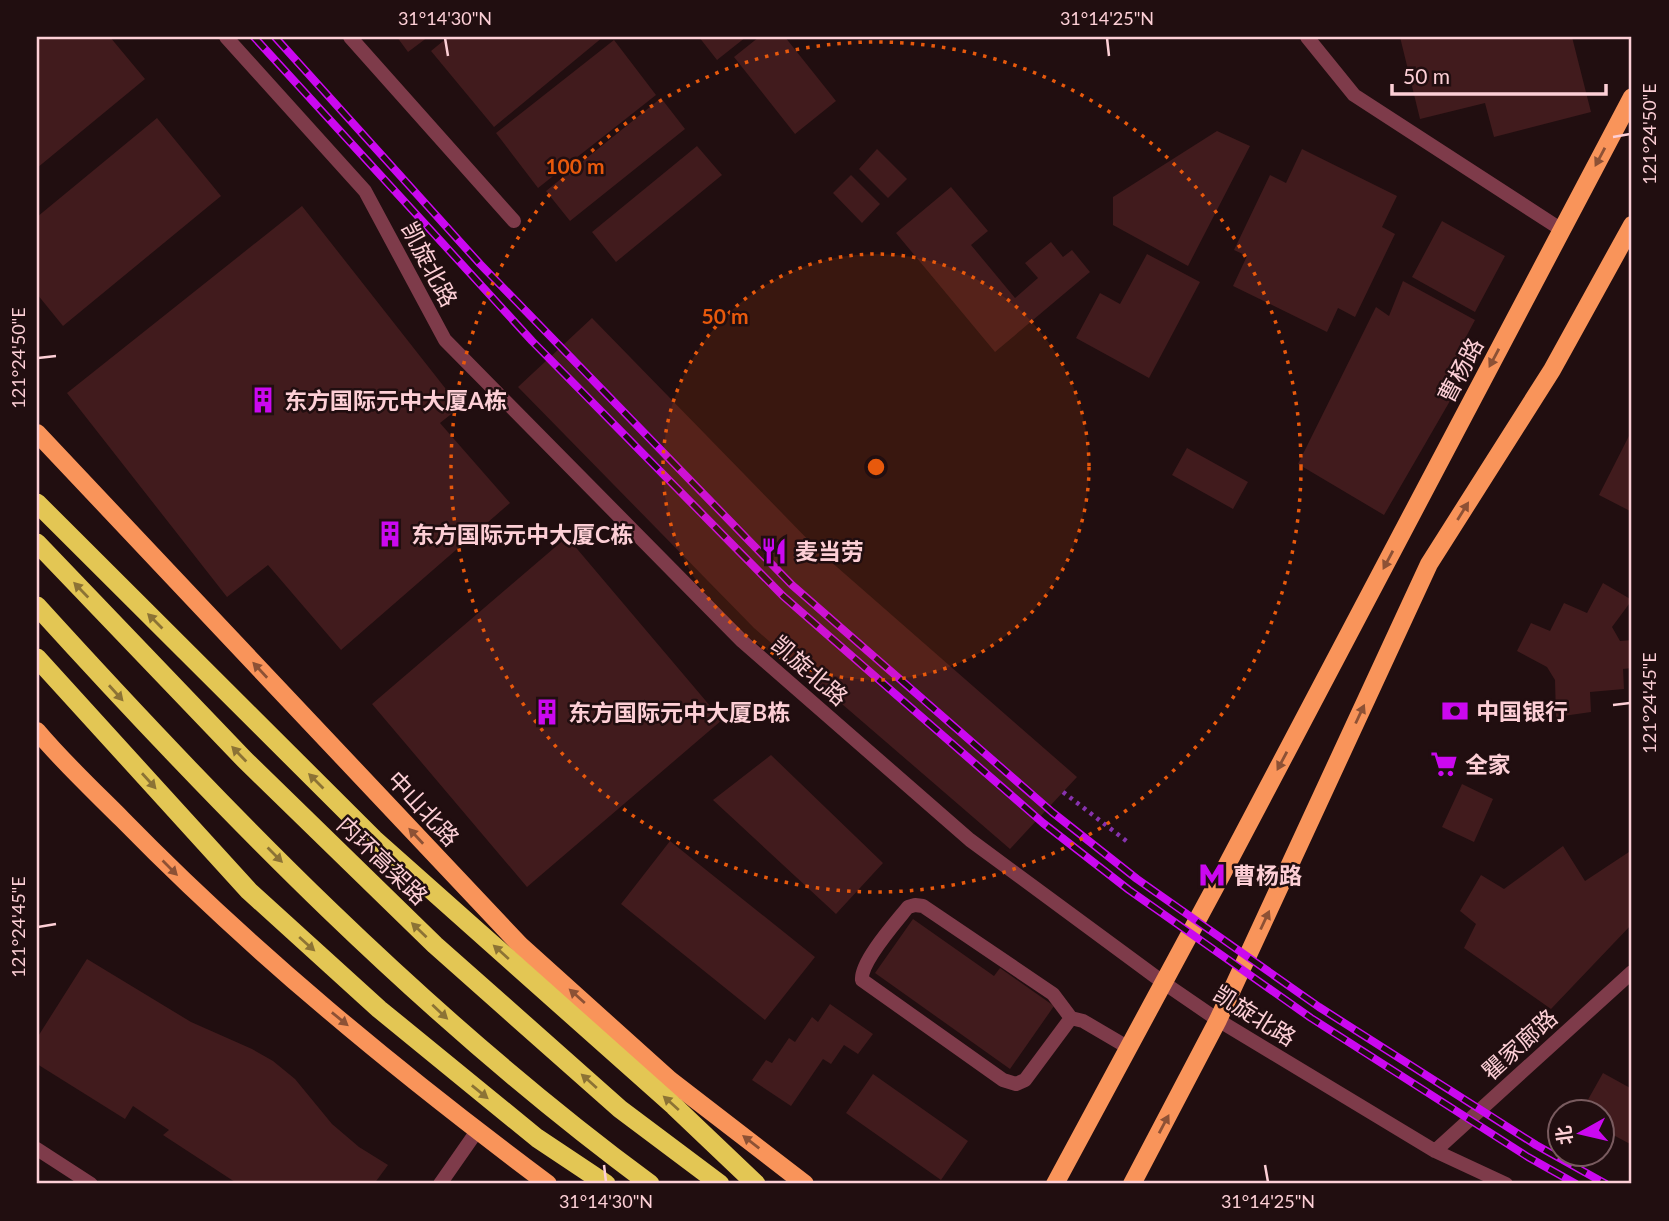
<svg xmlns="http://www.w3.org/2000/svg" width="1669" height="1221" font-family="Lato,'Noto Sans SC',sans-serif">
<rect width="100%" height="100%" fill="#210e10"/>
<path fill="#411b1d" d="M37 37H110L145 79 37 168Z
M397 37H428L408 52Z
M448 37H603L494 127 431 51Z
M699 37H746L717 60Z
M759 37H785L836 101 795 134 734 57Z
M1400 37H1572L1591 112 1494 137 1485 103 1420 119Z
M614 40 656 95 538 188 496 133Z
M661 98 685 129 570 221 546 191Z
M157 118 221 196 63 326 37 294V217Z
M1217 131 1250 146 1188 266 1113 225V197Z
M697 146 722 175 616 262 592 232Z
M877 149 907 179 888 198 859 169Z
M1302 149 1397 196 1382 227 1395 234 1355 317 1338 308 1327 332 1233 286 1247 256 1234 250 1270 175 1286 183Z
M851 175 880 204 862 223 833 193Z
M951 187 988 231 971 245 1015 298 1038 278 1025 263 1051 242 1063 257 1072 250 1090 272 995 352 896 233Z
M302 206 460 407 440 423 510 503 341 650 268 565 227 597 67 393Z
M1442 221 1505 256 1475 312 1412 277Z
M1147 254 1200 282 1149 378 1076 338 1100 293 1120 304Z
M1403 281 1475 320 1459 350 1469 368 1384 515 1298 464 1376 307 1389 316Z
M592 318 821 553 1077 777 1010 849 754 628 518 387Z
M1632 430V512L1599 495Z
M1187 448 1248 482 1233 509 1172 475Z
M567 537 722 720 527 887 372 704Z
M1603 583 1632 600 1612 627 1620 641 1632 640V668L1623 669 1624 689 1590 692 1591 712 1556 717 1555 680 1547 667 1517 651 1531 623 1550 631 1564 603 1587 613Z
M771 755 883 863 836 914 713 800Z
M1462 784 1493 799 1474 842 1442 827Z
M670 841 815 957 765 1020 621 904Z
M1563 846 1585 881 1632 850V924L1551 1009 1464 948 1476 924 1460 911 1481 875 1504 889Z
M913 919 994 976 1000 968 1054 1006 1010 1069 875 973Z
M87 959 191 1022 252 1049 273 1061 295 1079 332 1124 359 1147 388 1165 374 1184H238L163 1135 169 1130 133 1106 125 1119 37 1064V1038Z
M830 1004 873 1034 858 1054 844 1045 831 1064 823 1059 791 1106 752 1080 766 1060 772 1063 789 1038 795 1042 812 1017 818 1022Z
M1603 1073 1632 1089V1145L1602 1129V1112H1581Z
M873 1074 968 1141 941 1180 846 1113Z"/>
<g fill="none" stroke-linecap="round" stroke-linejoin="round">
<path stroke="#8732ae" stroke-width="4.5" stroke-dasharray="3.5 5" stroke-linecap="butt" d="M1063 792 1129 843"/>
<path stroke="#7e3b4a" stroke-width="14" d="M350 37 514 221
M1307 37 1354 95 1562 230
M1071 1018 1053 994 923 906 915 905 908 907C896 922 860 962 862 980L1003 1080 1016 1084 1025 1080 1071 1018 1083 1021 1129 1048
M37 1149 91 1184
M440 1184 477 1131"/>
<path stroke="#7e3b4a" stroke-width="14" d="M226 37 365 191 445 340 742 641 970 840 1164 983 1218 1020 1435 1151 1506 1184
M1435 1151 1632 972"/>
<path stroke="#f9945a" stroke-width="18" d="M37 433 520 945 670 1080 805 1184
M37 731C63 762 93 790 122 819 253 953 398 1072 548 1184
M1055 1184 1220 878 1632 97
M1132 1184 1218 1020 1429 564 1552 370 1632 225"/>
<path stroke="#e3c654" stroke-width="19" d="M37 503 374 839 674 1106 756 1184
M37 543 245 760 435 945 620 1109 720 1184
M37 606C226 814 424 1017 650 1184
M37 658 249 891 379 1009 537 1138 606 1184"/>
<g stroke="#cb08f0" stroke-width="8">
<path id="rail" d="M254 37 532 341 783 596 1043 823 1129 890 1311 1018 1528 1157 1576 1184
M275 37 480 264 792 585 1052 812 1137 879 1319 1007 1536 1145 1606 1184"/>
</g>
<use href="#rail" stroke="#210e10" stroke-width="5" stroke-dasharray="16" stroke-linecap="butt"/>
</g>
<defs><path id="oneway-solid" d="M-6-.8H1V-3.2L6.5 0L1 3.2V.8H-6Z" transform="scale(1.75)"/></defs>
<g fill="#8d5135">
<use href="#oneway-solid" transform="translate(1600 157) rotate(118)"/>
<use href="#oneway-solid" transform="translate(1494 358) rotate(118)"/>
<use href="#oneway-solid" transform="translate(1463 511) rotate(-58)"/>
<use href="#oneway-solid" transform="translate(1388 560) rotate(118)"/>
<use href="#oneway-solid" transform="translate(260 670) rotate(-133)"/>
<use href="#oneway-solid" transform="translate(1360 714) rotate(-65)"/>
<use href="#oneway-solid" transform="translate(1282 761) rotate(118)"/>
<use href="#oneway-solid" transform="translate(416 836) rotate(-133)"/>
<use href="#oneway-solid" transform="translate(170 868) rotate(45)"/>
<use href="#oneway-solid" transform="translate(1265 920) rotate(-65)"/>
<use href="#oneway-solid" transform="translate(577 996) rotate(-138)"/>
<use href="#oneway-solid" transform="translate(340 1019) rotate(39)"/>
<use href="#oneway-solid" transform="translate(1164 1124) rotate(-62)"/>
<use href="#oneway-solid" transform="translate(751 1142) rotate(-142)"/>
</g>
<g fill="#8c7335">
<use href="#oneway-solid" transform="translate(81 590) rotate(-134)"/>
<use href="#oneway-solid" transform="translate(155 621) rotate(-135)"/>
<use href="#oneway-solid" transform="translate(116 693) rotate(48)"/>
<use href="#oneway-solid" transform="translate(239 754) rotate(-134)"/>
<use href="#oneway-solid" transform="translate(149 781) rotate(48)"/>
<use href="#oneway-solid" transform="translate(316 781) rotate(-135)"/>
<use href="#oneway-solid" transform="translate(275 855) rotate(45)"/>
<use href="#oneway-solid" transform="translate(419 930) rotate(-136)"/>
<use href="#oneway-solid" transform="translate(307 944) rotate(42)"/>
<use href="#oneway-solid" transform="translate(501 952) rotate(-138)"/>
<use href="#oneway-solid" transform="translate(440 1012) rotate(43)"/>
<use href="#oneway-solid" transform="translate(589 1081) rotate(-138)"/>
<use href="#oneway-solid" transform="translate(480 1092) rotate(39)"/>
<use href="#oneway-solid" transform="translate(671 1103) rotate(-138)"/>
</g>
<path fill="none" stroke="#fdcfd6" stroke-width="2.5" d="M445 38 448 56M1107 38 1109 56M1613 137 1630 134M38 358 56 356M1613 705 1630 703M38 927 56 924M604 1165 606 1182M1265 1165 1268 1182"/>
<circle cx="876" cy="467" r="213" fill="#e8590c" fill-opacity=".12"/>
<g fill="none" stroke="#e8590c" stroke-width="3.5" stroke-dasharray="3.5 7">
<circle cx="876" cy="467" r="213"/>
<circle cx="876" cy="467" r="425"/>
</g>
<defs>
<g id="building-bare" transform="scale(2.1)"><path d="M-4-6H4V6H1V3H-1V6H-4ZM-2.5-4.3h1.7v1.8h-1.7ZM.8-4.3h1.7v1.8H.8ZM-2.5-1h1.7V.8h-1.7ZM.8-1h1.7V.8H.8Z" fill="#cb08f0" stroke="#210e10" stroke-width="2.5" paint-order="stroke"/></g>
<g id="restaurant-bare" transform="scale(2.1)"><path d="M-5-6h1v4h1v-4h1v4h1v-4h1v5L-1.5 .5V6h-2V.5L-5-1ZM5-6V6H3V1.5H1.5Q1.5-4 5-6Z" fill="#cb08f0" stroke="#210e10" stroke-width="2.5" paint-order="stroke"/></g>
<g id="bank-bare" transform="scale(2.1)"><path d="M-6-4H6V4H-6ZM0-2.3a2.3 2.3 0 1 0 0 4.6a2.3 2.3 0 1 0 0-4.6Z" fill="#cb08f0" stroke="#210e10" stroke-width="2.5" paint-order="stroke"/></g>
<g id="supermarket-bare" transform="scale(2.1)"><path d="M-6-5.5h2.5l.6 2H6L4.5 2H-2.5L-4.4-4H-6ZM-1.5 3.2a1.3 1.3 0 1 0 .1 0ZM3 3.2a1.3 1.3 0 1 0 .1 0Z" fill="#cb08f0" stroke="#210e10" stroke-width="2.5" paint-order="stroke"/></g>
<g id="metro-bare" transform="scale(2.1)"><path d="M-5.5 5V-5H-3L0 0L3-5H5.5V5H3V-.5L0 4L-3-.5V5Z" fill="#cb08f0" stroke="#210e10" stroke-width="2.5" paint-order="stroke"/></g>
</defs>
<g fill-rule="evenodd">
<use href="#building-bare" x="263" y="400"/>
<use href="#building-bare" x="390" y="534"/>
<use href="#restaurant-bare" x="774" y="551"/>
<use href="#bank-bare" x="1455" y="711"/>
<use href="#building-bare" x="547" y="712"/>
<use href="#supermarket-bare" x="1444" y="764"/>
<use href="#metro-bare" x="1212" y="875"/>
</g>
<g text-anchor="middle" dominant-baseline="central" stroke-width="5" stroke-linejoin="round" paint-order="stroke">
<g font-size="23" fill="#fdcfd6" stroke="#210e10">
<text transform="translate(430 264) rotate(62)">凯旋北路</text>
<text transform="translate(1460 370) rotate(-62)">曹杨路</text>
<text transform="translate(810 670) rotate(41)">凯旋北路</text>
<text transform="translate(424 808) rotate(47)">中山北路</text>
<text transform="translate(383 860) rotate(44)">内环高架路</text>
<text transform="translate(1255 1015) rotate(32)">凯旋北路</text>
<text transform="translate(1519 1044) rotate(-42)">瞿家廊路</text>
</g>
<g font-size="23" font-weight="bold" fill="#fdcfd6" stroke="#210e10" text-anchor="start">
<text x="284" y="400">东方国际元中大厦A栋</text>
<text x="411" y="534">东方国际元中大厦C栋</text>
<text x="795" y="551">麦当劳</text>
<text x="1476" y="711">中国银行</text>
<text x="568" y="712">东方国际元中大厦B栋</text>
<text x="1465" y="764">全家</text>
<text x="1233" y="875">曹杨路</text>
</g>
</g>
<circle cx="876" cy="467" r="10" fill="#e8590c" stroke="#210e10" stroke-width="3.5"/>
<g font-size="21" text-anchor="middle" font-weight="bold" fill="#e8590c" stroke="#210e10" stroke-width="5" stroke-linejoin="round" paint-order="stroke">
<text x="575" y="174">100 m</text>
<text x="725" y="324">50 m</text>
</g>
<rect width="1669" height="1221" fill="none" stroke="#210e10" stroke-width="77"/>
<g transform="translate(1581 1133) rotate(262)"><circle r="33" fill="#210e10" stroke="#795b5f" stroke-width="2"/>
<path d="M0-5L12 26L0 18L-12 26Z" fill="#cb08f0"/>
<text y="-10" font-size="19" font-weight="bold" text-anchor="middle" fill="#fdcfd6">北</text>
</g>
<path d="M1392 84v10h214v-10" fill="none" stroke="#fdcfd6" stroke-width="3.5"/>
<text x="1403" y="84" font-size="21" fill="#fdcfd6" stroke="#210e10" stroke-width="5" paint-order="stroke">50 m</text>
<rect x="38" y="38" width="1592" height="1144" fill="none" stroke="#fdcfd6" stroke-width="2.5"/>
<g font-size="18" text-anchor="middle" fill="#fdcfd6">
<text x="445" y="25">31°14'30"N</text>
<text x="1107" y="25">31°14'25"N</text>
<text transform="translate(1650 134) rotate(-90)" y="6">121°24'50"E</text>
<text transform="translate(19 358) rotate(-90)" y="6">121°24'50"E</text>
<text transform="translate(1650 703) rotate(-90)" y="6">121°24'45"E</text>
<text transform="translate(19 927) rotate(-90)" y="6">121°24'45"E</text>
<text x="606" y="1208">31°14'30"N</text>
<text x="1268" y="1208">31°14'25"N</text>
</g>
</svg>
